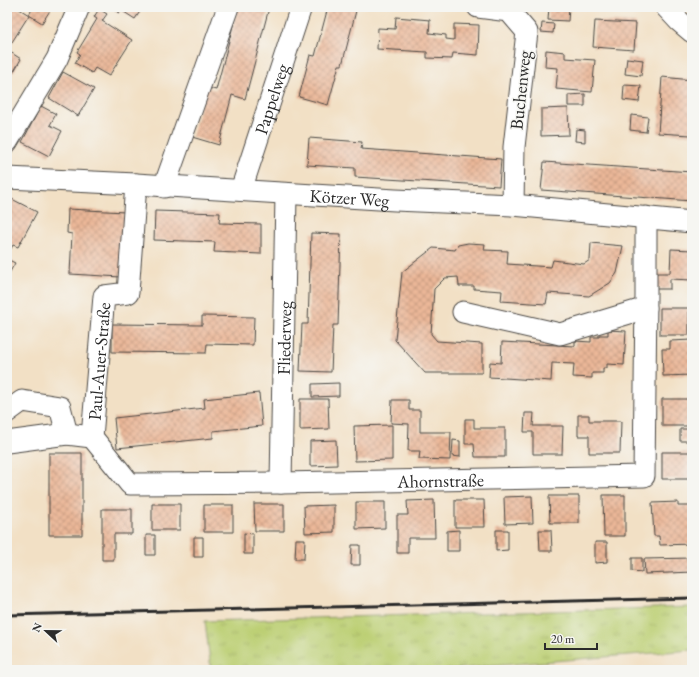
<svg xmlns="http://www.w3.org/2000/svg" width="699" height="677" font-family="'EB Garamond',serif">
<defs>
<pattern id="grass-tufts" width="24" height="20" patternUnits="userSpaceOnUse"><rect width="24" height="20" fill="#bccf73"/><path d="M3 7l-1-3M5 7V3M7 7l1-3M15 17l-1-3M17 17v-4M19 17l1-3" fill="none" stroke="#a2b264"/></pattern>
<pattern id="building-cross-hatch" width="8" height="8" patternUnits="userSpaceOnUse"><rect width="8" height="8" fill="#ebb798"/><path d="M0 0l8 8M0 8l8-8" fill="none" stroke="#bf957c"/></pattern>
</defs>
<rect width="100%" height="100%" fill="#f6f6f2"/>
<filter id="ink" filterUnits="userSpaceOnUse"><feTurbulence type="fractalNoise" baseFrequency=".025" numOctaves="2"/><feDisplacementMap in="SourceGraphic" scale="8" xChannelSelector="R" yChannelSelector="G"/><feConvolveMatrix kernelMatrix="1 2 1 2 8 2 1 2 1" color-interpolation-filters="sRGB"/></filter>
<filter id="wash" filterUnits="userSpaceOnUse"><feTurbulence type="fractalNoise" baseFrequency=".012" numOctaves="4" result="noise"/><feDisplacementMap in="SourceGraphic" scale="16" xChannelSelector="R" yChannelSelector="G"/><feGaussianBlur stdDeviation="0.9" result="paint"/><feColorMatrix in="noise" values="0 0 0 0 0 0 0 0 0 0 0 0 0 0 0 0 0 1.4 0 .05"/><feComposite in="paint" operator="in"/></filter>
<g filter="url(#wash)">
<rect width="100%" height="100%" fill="#f2e0c5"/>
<path fill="url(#grass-tufts)" stroke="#747d4f" d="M692 607V650L440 670H211L205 621Z"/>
<g id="blocks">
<path fill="url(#building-cross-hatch)" d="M7 7H16L29 15 33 7H48L51 9 42 23 29 15 7 50Z
M109 7H143L135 19 121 10 119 13Z
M238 7H264L269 8 245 99 232 95 219 145 192 137 205 87 216 90Z
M328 7H357L342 65H339L328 105 299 97 310 55 315 56Z
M549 7H569L568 21 548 20Z
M99 9 107 14 102 21 132 40 109 76 95 68 92 73 75 63 80 54 77 52 97 19 94 17Z
M396 17 430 20 429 33 446 35V39L454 40V24L479 25 478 55 453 53 452 59 427 58V52L377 49 378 28 395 29Z
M595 21 636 23 634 50 593 47Z
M542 23 554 24 553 33 541 32Z
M7 50 21 59 13 73 7 69Z
M546 50 565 52V58L595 60 592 92 556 89 558 68 545 67Z
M627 58 643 60 641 76 625 74Z
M63 72 94 89 78 116 49 98Z
M662 77 692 80V116L691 135 658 133Z
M624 85 641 86 639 102 623 100Z
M585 94V106H568V95Z
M41 106 56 114 50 125 62 131 49 156 22 142Z
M568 108 569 135 541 136V109Z
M631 115 648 117 646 132 630 130Z
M576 129 585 130V142L575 141Z
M309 138 362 142 361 149 501 159 499 186 355 177V168L307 165Z
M544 162 692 172V201L541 190Z
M8 197 37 212 18 247 13 245 8 254 7 253V199Z
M68 209 125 212 121 277 70 274 72 234 67 233Z
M155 211 220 213 219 223 261 224V254L214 252 215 242 154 240Z
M311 233 341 234 338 325H333L331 372 300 371 302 324H308Z
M468 243 485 244 484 250 508 251 507 264 551 267 553 260 584 264 590 260 591 243 623 246 617 273 610 283 589 296 548 293 546 304 501 301 502 291 474 289V286H459L458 277 445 278 434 289 431 334 437 341 482 344V373H425L395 340 402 272 433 248 455 250 458 245Z
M671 249 692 250V280L670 279V289H656V273H670Z
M7 259 15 263 7 277Z
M660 308H689V335H660Z
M202 316 254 317 253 345 207 344 206 353 112 352V324L202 325Z
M608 330 626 331 624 365 607 364V368H603V373H592V378L573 377 574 364 552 363 551 381 489 377 490 362 501 363 502 342 575 346V341L591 342V337H599V335H608Z
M692 340V375L663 376 662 349H670V341Z
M339 383V396L312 397V384Z
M259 393 262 426 213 431V438L117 448 114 418 205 408 204 399Z
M300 399H328L329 429 300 430Z
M662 399H692V426H662Z
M392 400H409V410H420V432H451L450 460 419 459 420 451H408L409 424 391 423Z
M525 413H534L533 426H563L562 454H533V432H524Z
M578 415H589V421H621L620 453H589V436H578Z
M465 419H474V428H505V457H475L474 444H465Z
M392 425V460L355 461 354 426Z
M680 429H692V441H680Z
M336 440 337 465 310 466V441Z
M453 440 460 441V457L452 456Z
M662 452H691V479H662Z
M49 453H82V535H49Z
M603 495H625V536H604Z
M532 496 533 523 505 524 504 497Z
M549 496H579V523H550Z
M434 500 435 538H408V553H397V515H408L407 501Z
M455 500H484L485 527H455Z
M356 502H385V528L356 529Z
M678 502V506H690L692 544 660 545 659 536H654L652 503Z
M152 504H180V530H152Z
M254 504H284V531H255Z
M204 505H233V532H204Z
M334 505V532L305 533 304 506Z
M102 509H132V534H114V560H102Z
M459 530V551H447V531Z
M496 530H508V550L496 551Z
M539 530H551L552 551H540Z
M244 533 253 534V554H244Z
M146 535H155V555H146Z
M194 537H203V557H194Z
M296 539H305L304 559H295Z
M595 542H607V562L595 563Z
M352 545H360V565H351Z
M632 558H642V572L632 571Z
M692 558V572L645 574 644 559Z"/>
</g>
</g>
<g filter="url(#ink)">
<use href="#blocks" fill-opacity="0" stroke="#494642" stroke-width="1"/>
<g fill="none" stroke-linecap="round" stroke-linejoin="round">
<g stroke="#494642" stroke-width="23">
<g id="minor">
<path d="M478 7 509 11 527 32 514 147 513 205"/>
<path d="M666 7 679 21 692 32"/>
<path d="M7 142 57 59 79 7"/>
<path id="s1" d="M7 178 136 184 395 200 513 205 692 222"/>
<path d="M164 187 228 7"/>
<path id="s2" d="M241 190 301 7"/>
<path d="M463 312 560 334 646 308"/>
<path d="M7 412 22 401 60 407 67 434"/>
<path id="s3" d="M92 437 130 484 281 483 644 476 646 295V217"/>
<path id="s4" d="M92 437 104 296 128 293 136 184"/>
<path d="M7 442 67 434 92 437"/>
<path id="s5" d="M281 483 286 194"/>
</g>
</g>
<use href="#minor" stroke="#fff" stroke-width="21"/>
<path stroke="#2b2b2b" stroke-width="3" d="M7 615 692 598"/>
</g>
</g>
<g text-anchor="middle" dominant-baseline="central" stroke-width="3" stroke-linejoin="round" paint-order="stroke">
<g font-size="18" fill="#2b2b2b" stroke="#f6f6f2">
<text transform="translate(520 90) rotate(-84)">Buchenweg</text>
<text stroke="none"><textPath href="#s2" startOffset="96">Pappelweg</textPath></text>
<text stroke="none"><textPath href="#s1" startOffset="343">Kötzer Weg</textPath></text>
<text stroke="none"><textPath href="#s5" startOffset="145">Fliederweg</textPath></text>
<text stroke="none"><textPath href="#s4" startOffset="76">Paul-Auer-Straße</textPath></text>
<text stroke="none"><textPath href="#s3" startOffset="371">Ahornstraße</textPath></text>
</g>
</g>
<rect width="699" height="677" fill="none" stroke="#f6f6f2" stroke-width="24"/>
<g transform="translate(46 631) rotate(292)" stroke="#f6f6f2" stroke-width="3" paint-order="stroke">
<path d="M0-3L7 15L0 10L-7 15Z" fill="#2b2b2b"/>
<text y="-6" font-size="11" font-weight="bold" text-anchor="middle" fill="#2b2b2b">N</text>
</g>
<path d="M545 643v6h52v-6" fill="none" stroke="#2b2b2b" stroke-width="2"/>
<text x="551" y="643" font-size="12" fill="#2b2b2b" stroke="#f6f6f2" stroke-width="3" paint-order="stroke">20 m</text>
</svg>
